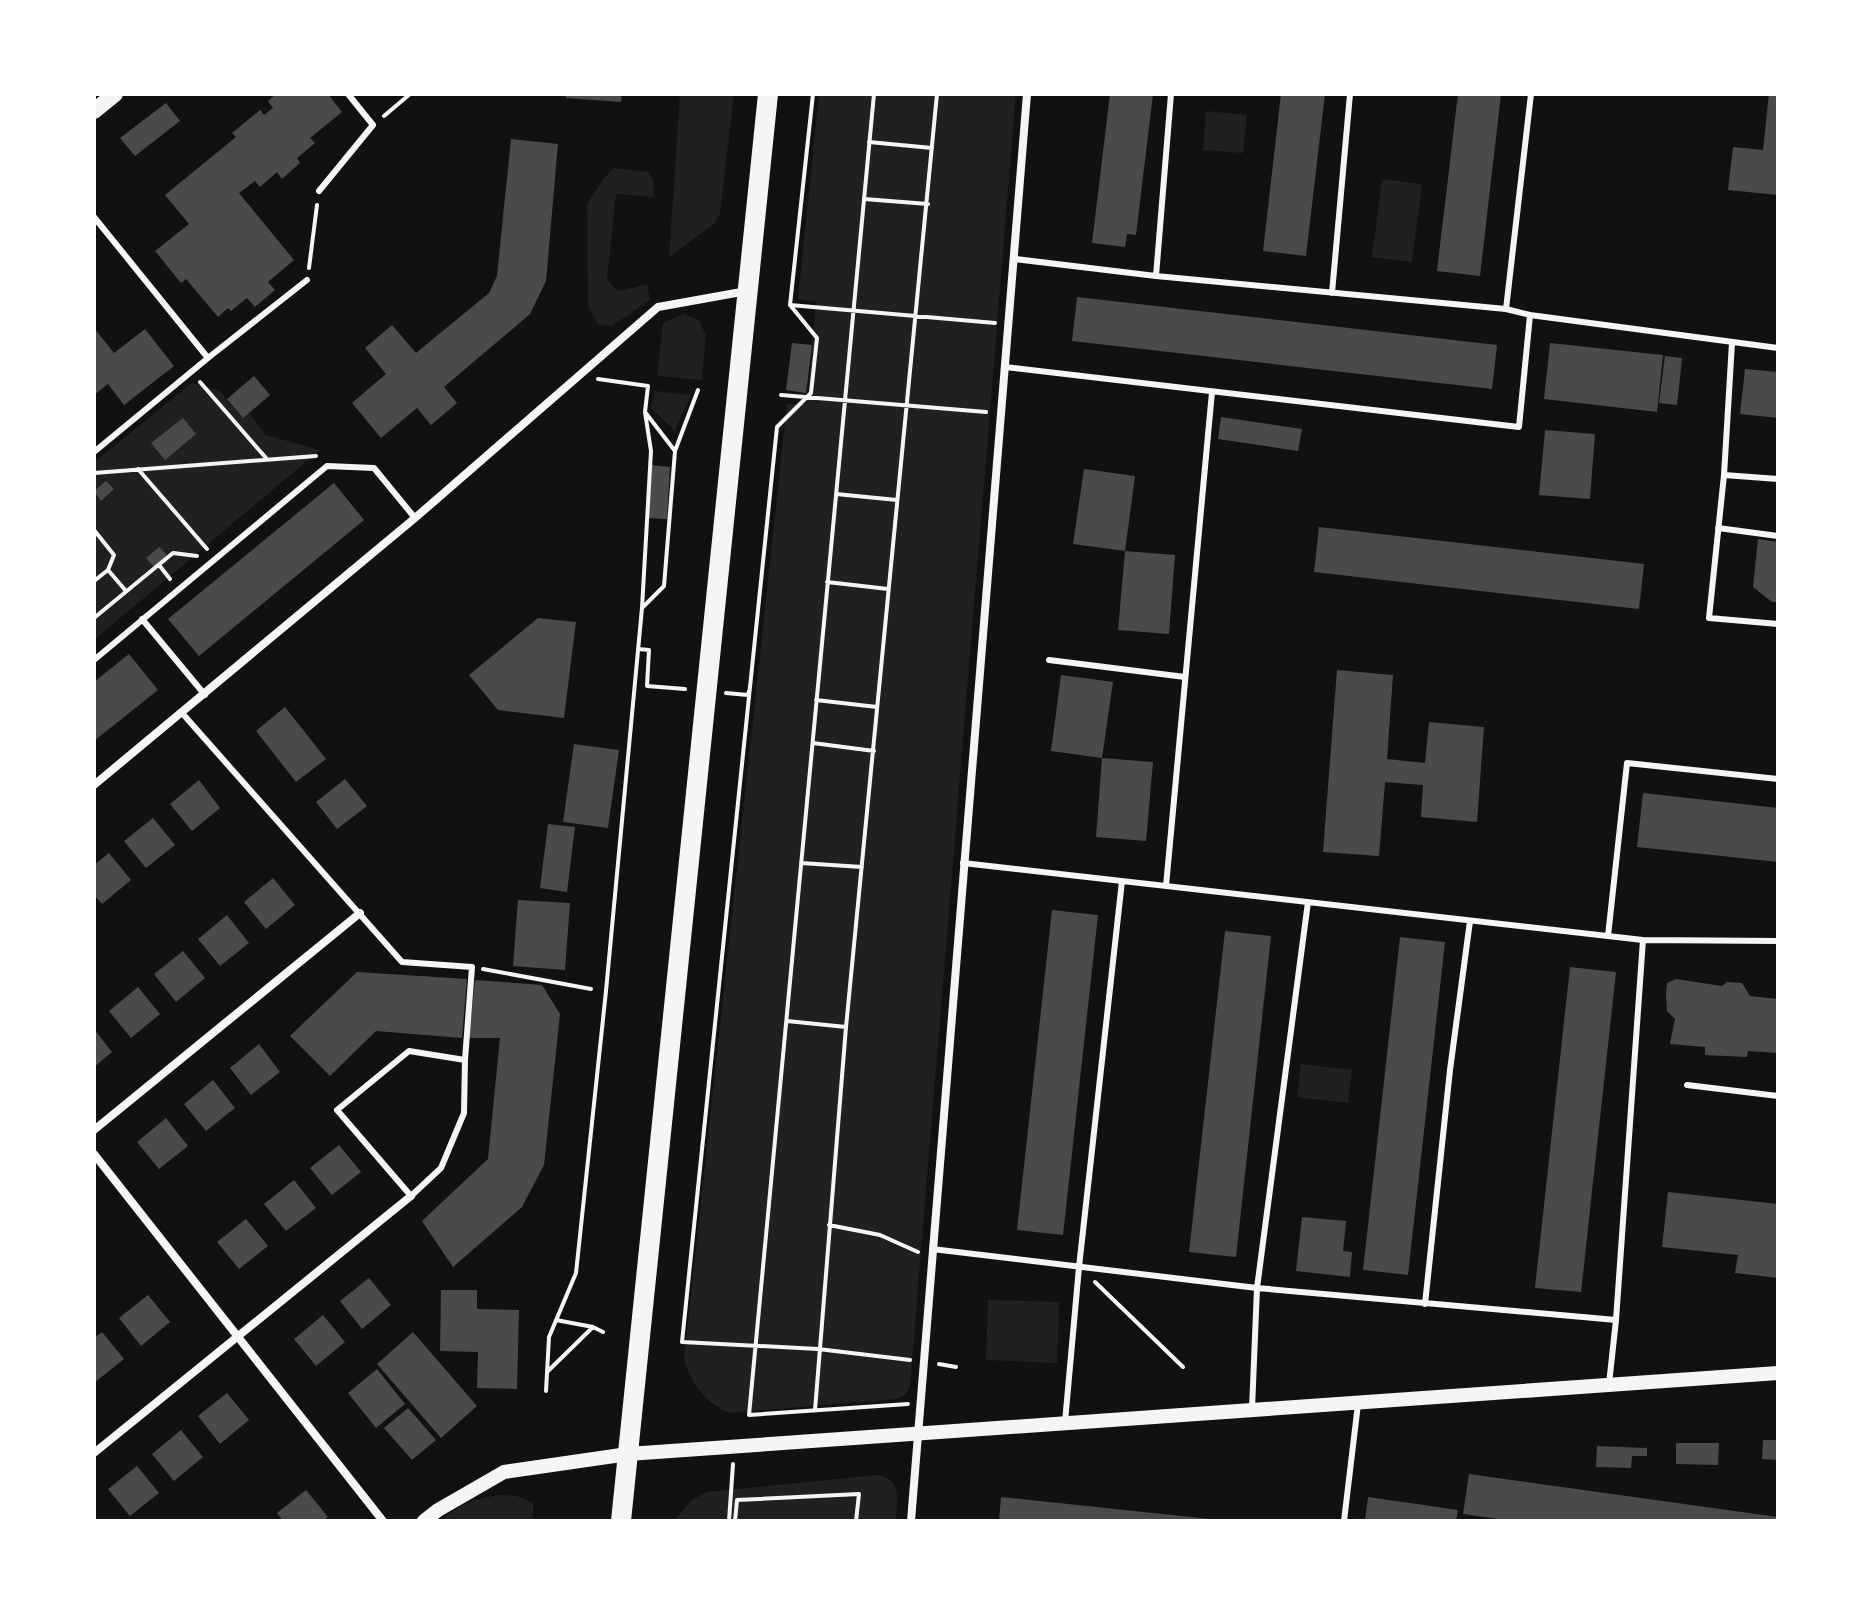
<svg xmlns="http://www.w3.org/2000/svg" width="1872" height="1615" font-family="'Exo 2',sans-serif">
<rect width="100%" height="100%" fill="#111"/>
<path fill="#202020" d="M680 94H734L720 214 714 224 669 257Z
M819 94H1016L910 1386 906 1394 898 1399 729 1413C704 1401 692 1385 684 1359L787 404H807L816 302 798 299Z
M1206 111 1247 115 1243 153 1203 150Z
M614 168 648 172 654 181 653 197 616 194 607 280 617 291 647 285 650 300 612 326 598 325 588 304 587 204 604 178Z
M1382 179 1422 184 1412 262 1372 257Z
M683 314 699 320 706 336 702 380 657 376 663 323Z
M192 383 219 390 242 417 249 413 266 435 320 450 94 640V462Z
M655 391 691 395 675 431 651 408Z
M1301 1064 1352 1070 1348 1103 1297 1097Z
M988 1300 1059 1302 1057 1363 986 1360Z
M877 1475C903 1479 897 1500 896 1521H674L693 1499 708 1492Z
M500 1495 517 1496 533 1503V1521L441 1520C458 1504 477 1498 500 1495Z"/>
<path fill="#4a4a4a" d="M276 94H328L342 112 310 138 315 143 297 158 300 163 282 179 277 172 260 187 255 181 239 193 294 260 268 282 275 290 255 307 247 298 231 311 228 308 218 317 186 279 181 283 155 251 189 224 165 195 236 137 232 133 260 110 264 115 273 108 268 101Z
M566 94H622L621 102 566 98Z
M1110 94H1153L1136 235 1127 234 1125 247 1092 243Z
M1281 94H1325L1306 256 1263 251Z
M1458 94H1501L1480 276 1437 271Z
M1769 94H1778V195L1728 190 1733 147 1763 150Z
M166 103 180 121 135 156 120 138Z
M511 139 558 144 546 281 530 314 444 387 457 403 431 425 417 408 381 438 352 403 386 374 365 348 392 325 416 353 489 293 497 276Z
M1077 297 1497 345 1492 389 1072 341Z
M94 328 114 353 145 329 174 366 124 405 108 384 94 395Z
M792 343 812 345 806 393 786 390Z
M1550 343 1663 355 1657 412 1544 399Z
M1665 356 1682 358 1677 405 1659 403Z
M1745 369 1778 372V418L1740 414Z
M254 376 270 395 243 418 227 399Z
M1221 417 1302 429 1298 451 1218 439Z
M183 418 196 434 165 460 151 443Z
M1545 430 1595 434 1590 499 1539 495Z
M651 465 670 467 667 519 648 518Z
M1084 469 1135 476 1125 551 1175 555 1169 634 1118 630 1125 551 1073 544Z
M106 481 114 489 101 501 94 491Z
M334 483 364 520 199 656 168 619Z
M1319 527 1644 564 1639 609 1314 572Z
M1758 539 1778 542V602H1772L1753 587Z
M159 547 167 555 154 567 146 558Z
M538 618 576 622 564 718 498 710 469 675Z
M129 654 158 690 94 741V682Z
M1337 670 1393 675 1387 759 1425 763 1429 722 1484 727 1477 822 1421 817 1423 785 1385 782 1379 856 1323 852Z
M1061 675 1113 682 1102 758 1051 751Z
M285 707 326 759 296 782 256 731Z
M574 744 619 750 608 828 563 822Z
M1102 758 1153 762 1146 841 1096 837Z
M345 779 367 806 337 829 316 802Z
M199 780 220 808 192 831 170 804Z
M1643 793 1778 808V862L1637 847Z
M153 818 175 845 146 868 124 841Z
M548 824 575 827 567 892 540 888Z
M109 853 131 880 102 904 94 895V865Z
M273 878 295 905 266 929 244 902Z
M518 900 570 903 565 970 513 966Z
M1052 910 1098 915 1063 1235 1017 1230Z
M227 915 249 943 220 966 198 939Z
M1225 931 1271 936 1236 1257 1189 1252Z
M1400 937 1445 942 1408 1275 1363 1270Z
M183 951 205 978 176 1002 154 974Z
M1570 967 1616 972 1581 1292 1535 1288Z
M357 972 467 979 462 1038 376 1031 330 1076 290 1036Z
M1676 979 1722 986 1727 982 1742 983 1750 996 1778 999V1053L1748 1051 1747 1057 1705 1055V1047L1670 1044 1675 1019 1667 1011 1666 994 1667 983Z
M475 980 542 985 560 1014 544 1165 522 1207 453 1267 422 1221 488 1159 500 1038H469Z
M138 987 160 1014 131 1038 109 1011Z
M94 1029 112 1052 94 1067Z
M259 1044 280 1072 251 1095 230 1068Z
M213 1080 235 1108 206 1131 184 1104Z
M166 1118 188 1146 159 1169 137 1142Z
M339 1145 361 1172 332 1195 310 1168Z
M294 1180 316 1208 286 1231 264 1204Z
M1668 1192 1778 1204V1278L1735 1273 1738 1255 1662 1247Z
M1302 1217 1346 1221 1343 1251 1352 1252 1350 1277 1296 1271Z
M246 1219 268 1246 239 1269 217 1242Z
M369 1278 391 1305 362 1329 340 1301Z
M441 1290H477V1309L519 1310 517 1389 477 1388 478 1352 440 1351Z
M148 1295 170 1322 141 1346 119 1318Z
M323 1315 345 1342 316 1366 294 1339Z
M102 1332 124 1359 94 1383V1338Z
M413 1332 477 1406 441 1438 377 1364Z
M377 1369 405 1404 376 1428 348 1393Z
M227 1393 249 1420 220 1444 198 1416Z
M408 1408 436 1440 412 1460 384 1428Z
M181 1430 203 1457 174 1481 152 1454Z
M1763 1440H1778V1460L1762 1459Z
M1676 1443H1719L1718 1465 1676 1464Z
M1597 1446 1647 1448V1456H1632L1631 1468 1596 1467Z
M137 1466 159 1493 130 1516 108 1489Z
M1469 1474 1778 1517V1521H1512L1463 1514Z
M306 1490 328 1517 323 1521H283L277 1513Z
M1001 1497 1210 1519V1521H999Z
M1368 1497 1458 1510 1456 1521H1365Z"/>
<g fill="none" stroke-linecap="round" stroke-linejoin="round">
<path stroke="#f5f5f5" stroke-width="4" d="M813 94 790 305 817 338 811 393 777 427 682 1342 818 1349 910 1360
M874 94 749 1415 908 1404
M384 116 410 94
M869 142 932 148
M864 199 928 204
M309 268 317 205
M790 305 995 323
M598 379 648 386 645 412 675 451
M200 382 266 458
M781 395 986 412
M138 469 207 549
M94 473 316 456
M836 494 897 500
M94 530 114 555 108 570
M159 565 170 579
M94 581 108 570 126 591
M827 582 888 589
M643 607 664 586 675 451 698 390
M94 618 173 553 197 556
M638 649 649 650 647 686 685 689
M726 693 748 695 749 691
M816 700 877 707
M813 743 874 751
M801 863 862 867
M483 969 591 989
M787 1021 846 1027
M829 1225 880 1235 918 1252
M1095 1282 1183 1367
M556 1320 593 1327 603 1332
M939 1364 956 1367
M547 1372 593 1327
M546 1391 549 1337 576 1273 606 991 642 608 651 451 645 412
M815 1410 846 1027 937 94
M729 1521 733 1464
M735 1521 737 1500 859 1494 856 1521"/>
<path stroke="#f5f5f5" stroke-width="6" d="M319 191 373 125 348 94
M94 217 208 358 94 452
M1015 259 1156 276 1171 94
M1156 276 1506 309 1530 315
M1332 293 1350 94
M1506 309 1531 94
M1732 343 1724 475 1778 479
M208 358 307 280
M1005 367 1519 427 1530 315 1778 348
M1724 475 1709 618 1778 624
M1718 528 1778 536
M142 619 205 695
M94 660 327 466 374 468 415 518
M1049 660 1185 677
M182 713 402 962 472 967 465 1060
M963 863 1643 940 1778 941
M1166 886 1212 392
M1608 936 1627 763 1778 779
M409 1051 465 1060 464 1113 441 1168 411 1196 337 1110Z
M1687 1085 1778 1096
M932 1249 1257 1288 1616 1320
M1425 1304 1450 1070 1470 921
M1609 1384 1616 1320 1643 940
M1252 1409 1257 1288 1308 902
M1065 1422 1079 1267 1122 881
M1344 1521 1358 1404"/>
<path stroke="#f5f5f5" stroke-width="8" d="M94 785 415 518 658 307 747 291
M94 1130 360 913
M94 1154 383 1521
M94 1453 411 1196
M911 1521 1027 94"/>
<path stroke="#f5f5f5" stroke-width="14" d="M424 1521 438 1510 504 1472 628 1454 1778 1373"/>
<path stroke="#f5f5f5" stroke-width="16" d="M94 111 115 94"/>
<path stroke="#f5f5f5" stroke-width="20" d="M621 1521 768 94"/>
</g>
<rect width="1872" height="1615" fill="none" stroke="#ffffff" stroke-width="192"/>
</svg>
